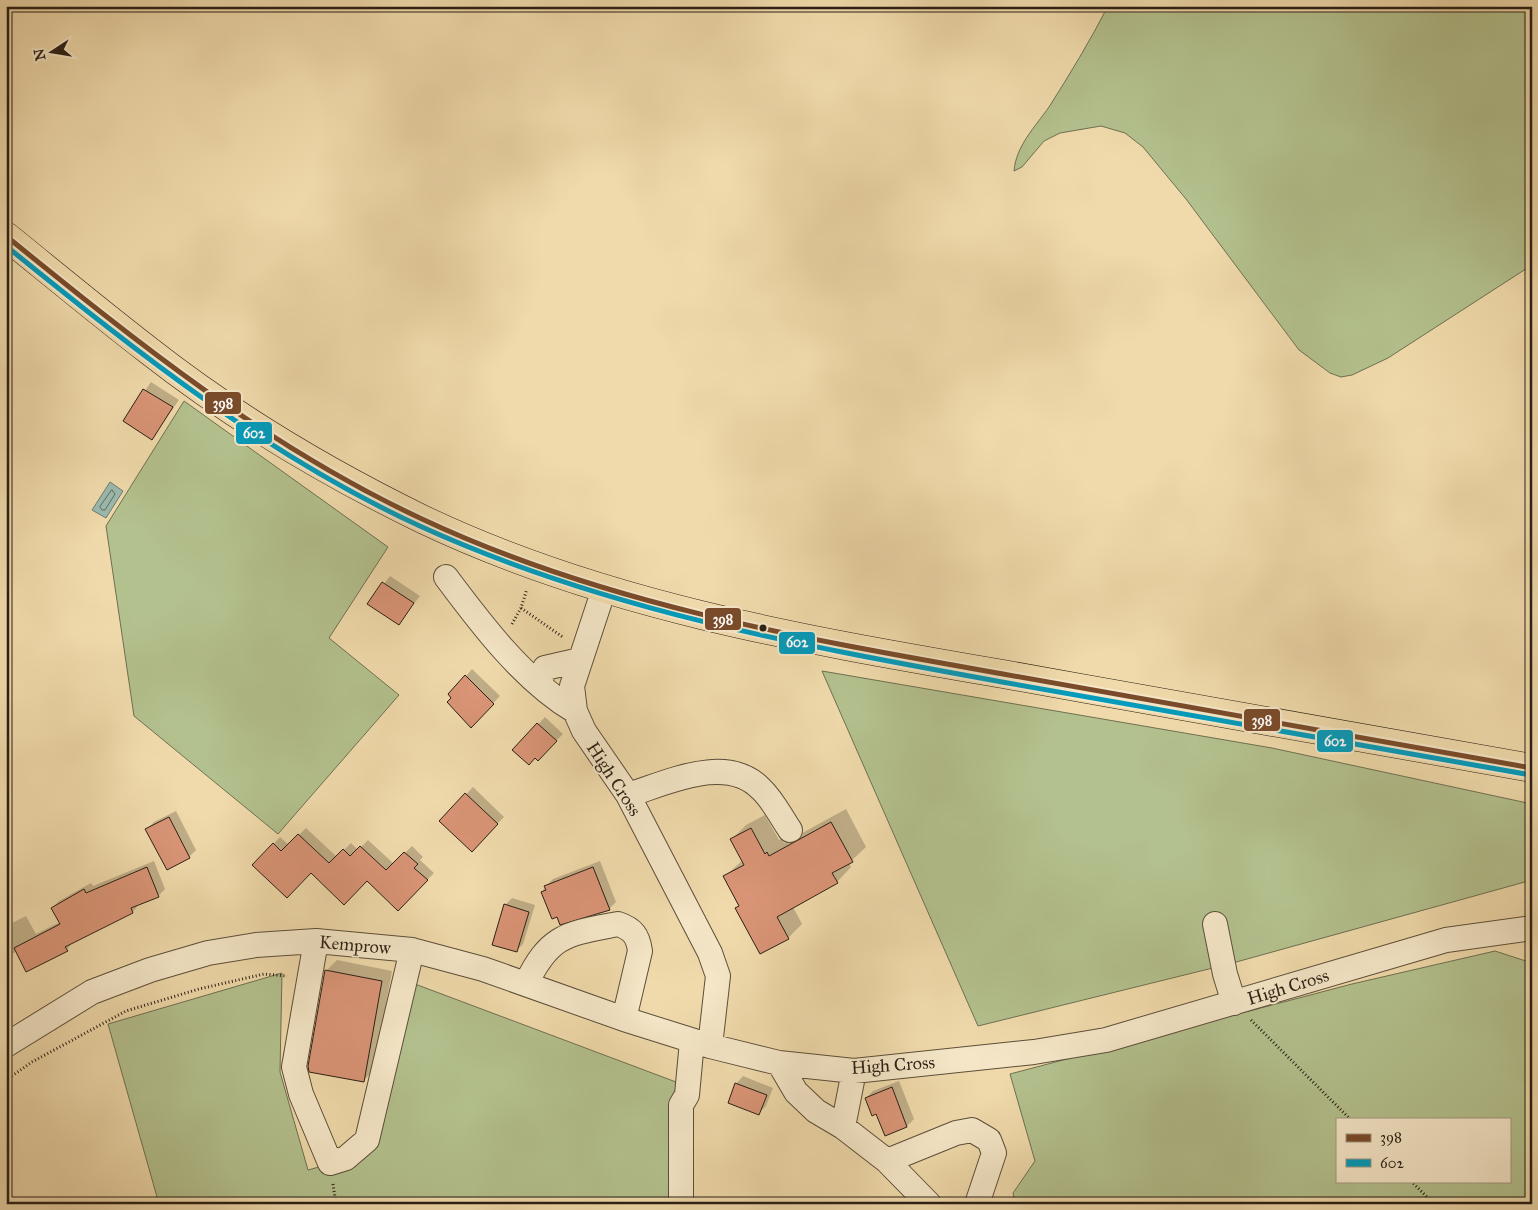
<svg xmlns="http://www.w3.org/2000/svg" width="1538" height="1210" font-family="'IM FELL Great Primer',serif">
<rect width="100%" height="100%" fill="#f0daab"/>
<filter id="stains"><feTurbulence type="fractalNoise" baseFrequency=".004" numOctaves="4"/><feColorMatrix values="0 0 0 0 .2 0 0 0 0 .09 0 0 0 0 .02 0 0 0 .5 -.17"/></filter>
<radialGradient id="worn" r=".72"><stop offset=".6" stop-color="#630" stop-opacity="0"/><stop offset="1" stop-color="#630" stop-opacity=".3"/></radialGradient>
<path fill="#b3c18e" stroke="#6e7052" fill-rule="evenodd" d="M1108 6H1532V265L1388 358 1352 375 1341 377 1330 373 1299 350 1186 199 1143 147 1125 133 1101 126 1060 133 1044 141 1022 167 1014 171C1016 146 1035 127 1049 107 1070 74 1090 41 1108 6Z
M184 401 388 547 329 638 399 695 278 834 134 716 106 526Z
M822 671 1272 748 1532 804V880L1229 964 978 1026Z
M1495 951 1532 963V1204H1015L1013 1193 1035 1161 1010 1074 1352 984ZM1337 1119H1509V1181H1337Z
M282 973 280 1072 308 1170 366 1154 415 984 676 1082 672 1130 673 1204H159L108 1024Z"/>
<path fill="#9bbaaf" stroke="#6e7c71" d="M110 482 123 491 106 518 92 510Z"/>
<path fill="#0003" d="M151 382 179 400 152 438 124 421Z
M390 576 420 596 398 624 369 604Z
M472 669 500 696 471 727 466 676Z
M545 717 563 734 538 759 514 750Z
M473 787 504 817 479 843 441 821Z
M846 809 866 847 849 863 851 867 837 882 793 907 802 924 788 938 740 905 725 876 743 860 732 839 746 825 765 815 779 840 782 839 784 843Z
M176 811 196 850 189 857 147 829 154 822Z
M306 828 337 857 351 843 358 850 368 840 394 864 412 846 423 857 420 860 434 873 398 910 367 879 254 865 280 837 289 845Z
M154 861 165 889 158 896 139 904 133 912 73 941 67 950 17 951 6 958V926L26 916 36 934 60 922 52 908 59 901 91 883 93 886Z
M600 861 616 902 609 909 558 916 542 892 546 886 553 879Z
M512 898 535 905 523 944 516 951 505 905Z
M337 960 392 971 374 1070 363 1081 326 971Z
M743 1076 773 1088 766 1106 759 1113 736 1084Z
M899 1081 914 1119 907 1126 877 1113 866 1098 873 1091Z"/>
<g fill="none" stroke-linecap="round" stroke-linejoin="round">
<path stroke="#626c62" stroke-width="1" d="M112 490 115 494 105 510H102L100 507Z"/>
</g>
<path fill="#da9577" stroke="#2a1f15" d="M143 389 173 407 152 440 123 421Z
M382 582 414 603 399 625 367 604Z
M465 675 494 704 471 728 447 702 451 698 448 694Z
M537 723 557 741 538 761 535 758 529 765 512 750Z
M465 793 498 824 472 852 439 821Z
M169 817 190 858 167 870 145 829Z
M831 822 853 862 832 873 838 883 777 917 789 939 760 954 735 908 739 906 723 876 744 865 730 839 751 828 765 854 767 852 769 856Z
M298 834 329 863 343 849 350 856 360 846 386 870 404 852 418 864 414 868 428 880 398 911 367 881 344 905 311 873 287 898 252 865 273 843 281 851Z
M147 867 159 897 131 908 133 913 65 947 68 951 26 972 14 948 60 924 51 908 84 889 86 893Z
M593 867 610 910 560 925 557 917 552 919 541 892 546 890 544 886Z
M504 904 529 912 517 952 492 945Z
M325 970 382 981 364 1082 309 1072 308 1066Z
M735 1083 767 1095 759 1115 728 1103Z
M892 1087 907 1127 885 1136 876 1114 872 1116 865 1098Z"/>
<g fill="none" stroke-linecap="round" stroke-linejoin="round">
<g stroke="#5c4e3a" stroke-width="26">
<path id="minor" d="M446 577C481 624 524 681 575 711
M604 589 572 686 575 711 584 731 628 795 710 953 718 976 710 1046
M539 684 545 668 580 660
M628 795C667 783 727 753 761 789 773 800 781 817 790 830
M1215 924 1225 974 1234 1003
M316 941 294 1067 301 1094 330 1163 346 1158 367 1140 412 950
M526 984C550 934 567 934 618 924 633 929 638 936 640 951L624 1019
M6 1045 92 992 150 970 208 953 256 945 316 941 412 950 483 969 624 1019 710 1046 779 1063 854 1071 1034 1052 1106 1040 1446 940 1532 928
M779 1063 796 1092 816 1111 843 1127 887 1161 929 1204
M843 1127 854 1071
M887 1161 956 1133 972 1130 989 1140 994 1153 977 1204
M681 1204V1105L687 1095 692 1041"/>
</g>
<g stroke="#2a1f15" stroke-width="29">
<path id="major" d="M6 236C53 274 100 313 148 350 232 416 326 472 422 519 604 606 806 640 1003 674 1179 706 1355 737 1532 768"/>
</g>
<path stroke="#2a1f15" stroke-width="3" stroke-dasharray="1 2.5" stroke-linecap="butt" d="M521 608 564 638
M512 624 521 608 527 589
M1251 1020 1350 1119
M6 1080 32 1062 126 1011 199 989 264 974 287 976
M1411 1181 1434 1204
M333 1184 336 1204"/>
<use href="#minor" stroke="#f5e7c8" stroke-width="24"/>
<use href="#major" stroke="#f0daab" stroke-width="28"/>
<g stroke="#f5e7c8" stroke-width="9">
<path id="bus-1" d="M6 236C139 344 266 446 422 519 605 605 805 639 1003 674 1179 705 1355 737 1532 768"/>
</g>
<g stroke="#f5e7c8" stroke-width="9">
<path id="bus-2" d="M6 246C137 352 268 457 422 527 607 611 804 646 1002 682 1179 713 1355 745 1531 775"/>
</g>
<use href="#bus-1" stroke="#7a4b2a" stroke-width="5"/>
<use href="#bus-2" stroke="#049bbc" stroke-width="5"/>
</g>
<circle fill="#2a1f15" stroke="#f5e7c8" stroke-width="2" cx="763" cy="628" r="4.5"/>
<g text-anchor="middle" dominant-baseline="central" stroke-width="4" stroke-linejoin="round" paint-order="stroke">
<g font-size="18" fill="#2a1f15" stroke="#f5e7c8">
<text transform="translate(614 779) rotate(57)">High Cross</text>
<text transform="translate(355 945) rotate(5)">Kemprow</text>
<text transform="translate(1288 987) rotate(-17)">High Cross</text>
<text transform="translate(893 1065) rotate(-4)">High Cross</text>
</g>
</g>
<g stroke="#f5e7c8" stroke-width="2">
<rect x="204" y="391" width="38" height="24" rx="5" fill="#7a4b2a"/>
<rect x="235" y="421" width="38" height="24" rx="5" fill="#049bbc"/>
<rect x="704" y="607" width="38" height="24" rx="5" fill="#7a4b2a"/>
<rect x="778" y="631" width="38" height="24" rx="5" fill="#049bbc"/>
<rect x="1243" y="708" width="38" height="24" rx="5" fill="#7a4b2a"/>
<rect x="1316" y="729" width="38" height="24" rx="5" fill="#049bbc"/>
</g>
<g font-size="14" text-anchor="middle" font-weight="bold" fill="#fff">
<text x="223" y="408">398</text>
<text x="254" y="438">602</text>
<text x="723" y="624">398</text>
<text x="797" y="647">602</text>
<text x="1262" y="725">398</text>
<text x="1335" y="746">602</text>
</g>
<rect width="1538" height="1210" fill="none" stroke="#f0daab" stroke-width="25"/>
<rect x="8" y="8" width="1523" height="1195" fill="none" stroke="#2a1f15" stroke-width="2.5"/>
<rect x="12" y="12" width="1513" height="1185" fill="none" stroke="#2a1f15"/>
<rect x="1336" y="1118" width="175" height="65" fill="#f5e7c8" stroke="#a49780"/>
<rect x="1346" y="1134" width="25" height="8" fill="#7a4b2a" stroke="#a49780"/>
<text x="1380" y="1142" font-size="15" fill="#2a1f15">398</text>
<rect x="1346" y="1159" width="25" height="8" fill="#049bbc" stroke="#a49780"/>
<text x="1380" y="1168" font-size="15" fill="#2a1f15">602</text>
<g transform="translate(52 52) rotate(258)" stroke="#f5e7c8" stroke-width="4" paint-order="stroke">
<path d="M0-4L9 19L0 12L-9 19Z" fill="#2a1f15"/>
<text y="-8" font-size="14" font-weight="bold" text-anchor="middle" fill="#2a1f15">N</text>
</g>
<rect width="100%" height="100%" filter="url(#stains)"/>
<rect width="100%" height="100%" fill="url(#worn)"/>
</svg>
